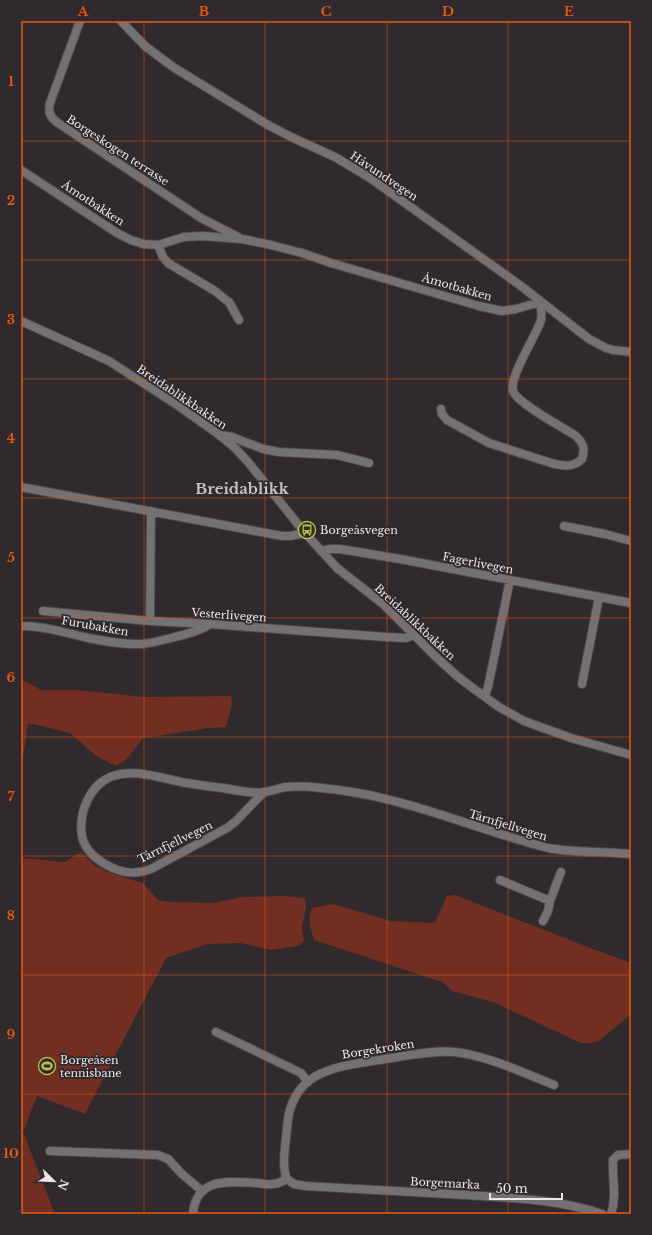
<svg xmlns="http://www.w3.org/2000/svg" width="652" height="1235" font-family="'Libre Baskerville',serif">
<rect width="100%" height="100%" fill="#30292d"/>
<path fill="#722e21" d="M21 679 41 690H77L145 697 231 696 232 705 226 727 209 728 143 738 126 760 116 766 96 756 70 733 28 723 21 773Z
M81 852 94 865 108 872 126 878 143 883 158 900 170 902 213 903 243 897 284 896 305 898 306 907 302 927 304 941 298 946 271 950 240 943 207 944 166 958 85 1114 37 1096 23 1132 55 1214H21V858L65 862Z
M455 895 593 949 631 963V1017L626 1018 599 1041 591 1043H581L493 1002 452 991 442 982 314 940C311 928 307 921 312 908L333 904 391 921 435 923 447 896Z"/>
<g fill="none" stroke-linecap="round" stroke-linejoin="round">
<g stroke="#4e474b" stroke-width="10">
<path id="minor" d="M80 21 50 103C48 113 50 117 58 123L201 218 238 237
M121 21 145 46 173 67 268 125 291 137 335 157 370 178 521 286 589 339 606 348 613 350 631 352
M21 170 117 233 131 240 143 244 158 245 184 237 202 236 242 239 271 245 302 253 331 263 479 306 502 311 516 309 540 302C541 307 542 315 541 320 537 335 506 380 514 393 521 405 562 427 576 436 584 444 585 449 582 459 573 468 563 466 551 463L489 443 447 420 442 414 441 409
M158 245 163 257 168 263 215 291 226 300 229 302 239 320
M21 321 109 361 174 403 218 434 235 448 248 462 305 533 337 568 383 604 436 657 457 676 474 689 499 707 524 721 571 738 631 755
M221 435 232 437 263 449 279 452 337 455 369 463
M21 487 282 536H290L305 533
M564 526 605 534 631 541
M321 551 331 549H340L400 559 631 603
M43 611 150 621 210 624 386 637 406 638 414 635
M150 621 151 511
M21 626C44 626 62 632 84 637 103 641 123 645 142 644 153 643 164 640 175 637 188 634 198 631 209 625
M582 684 599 597
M485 696 488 687 510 580
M264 792 235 822 227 828 151 869C147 870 143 872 139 872 119 876 86 858 82 836 80 824 82 812 87 801 92 790 99 782 110 777 134 767 163 779 187 783 199 785 211 787 223 788 233 790 256 794 265 792 272 791 279 788 286 787 304 785 334 789 352 792 419 803 482 831 548 848 575 853 603 851 631 854
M500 880 550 901
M543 921 548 911 550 901 561 872
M216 1032 301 1073 308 1082
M50 1151 158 1155 168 1159 182 1174 202 1191
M287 1179C281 1166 286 1142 287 1128 291 1068 338 1067 385 1059 407 1056 431 1050 454 1052 486 1055 524 1073 554 1085
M287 1179 294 1184 305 1186C359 1189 413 1192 466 1195 512 1198 558 1199 602 1214
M193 1214C196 1176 230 1182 258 1183 263 1184 268 1185 273 1184 278 1184 283 1181 287 1179
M611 1214C617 1196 612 1179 613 1160L618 1155 631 1154"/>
</g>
<use href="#minor" stroke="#737174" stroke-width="8"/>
</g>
<path fill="none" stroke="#e8590c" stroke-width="1" stroke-opacity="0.55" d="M144 21V1214M265 21V1214M387 21V1214M508 21V1214M21 141H631M21 260H631M21 379H631M21 498H631M21 618H631M21 737H631M21 856H631M21 975H631M21 1094H631"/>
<defs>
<g id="bus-ring" transform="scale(0.9)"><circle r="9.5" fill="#30292d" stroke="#b8c147" stroke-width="1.5"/><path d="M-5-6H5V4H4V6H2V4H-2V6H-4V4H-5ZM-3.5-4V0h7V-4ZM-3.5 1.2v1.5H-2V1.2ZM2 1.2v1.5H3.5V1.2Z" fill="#b8c147"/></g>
<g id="stadium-ring" transform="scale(0.9)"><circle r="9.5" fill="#30292d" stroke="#b8c147" stroke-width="1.5"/><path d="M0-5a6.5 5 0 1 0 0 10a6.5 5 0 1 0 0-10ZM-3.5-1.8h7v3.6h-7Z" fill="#b8c147"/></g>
</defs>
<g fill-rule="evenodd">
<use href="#bus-ring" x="307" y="530"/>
<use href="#stadium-ring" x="47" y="1066"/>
</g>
<g text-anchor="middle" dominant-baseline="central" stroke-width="3.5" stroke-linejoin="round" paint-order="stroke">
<g font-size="11" fill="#eae6e9" stroke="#30292d">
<text transform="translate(118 150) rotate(33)">Borgeskogen terrasse</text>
<text transform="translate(384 176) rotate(34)">Håvundvegen</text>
<text transform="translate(93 203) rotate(33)">Åmotbakken</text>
<text transform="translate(457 287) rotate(16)">Åmotbakken</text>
<text transform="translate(182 397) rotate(34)">Breidablikkbakken</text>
<text transform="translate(478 563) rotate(11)">Fagerlivegen</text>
<text transform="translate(229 615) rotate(4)">Vesterlivegen</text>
<text transform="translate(415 622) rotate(43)">Breidablikkbakken</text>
<text transform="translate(95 626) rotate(10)">Furubakken</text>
<text transform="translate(508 825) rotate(17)">Tårnfjellvegen</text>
<text transform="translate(175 842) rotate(-26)">Tårnfjellvegen</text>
<text transform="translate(378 1049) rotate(-9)">Borgekroken</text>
<text transform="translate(445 1183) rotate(3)">Borgemarka</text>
</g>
<g font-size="11" fill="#eae6e9" stroke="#30292d" text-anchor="start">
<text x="320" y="530">Borgeåsvegen</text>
<text x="60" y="1060">Borgeåsen<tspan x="60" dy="13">tennisbane</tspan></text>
</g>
<g font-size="15" font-weight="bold" fill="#c8c0c5" stroke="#30292d">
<text x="242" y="488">Breidablikk</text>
</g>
</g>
<rect width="652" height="1235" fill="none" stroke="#30292d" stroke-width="44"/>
<g transform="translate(54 1181) rotate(113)" stroke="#30292d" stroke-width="3" paint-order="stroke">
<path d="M0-3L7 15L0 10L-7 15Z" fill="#eae6e9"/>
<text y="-6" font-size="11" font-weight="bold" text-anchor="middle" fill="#eae6e9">N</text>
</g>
<path d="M490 1193v6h72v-6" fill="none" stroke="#eae6e9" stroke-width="2"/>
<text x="496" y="1193" font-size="12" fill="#eae6e9" stroke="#30292d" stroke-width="3" paint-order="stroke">50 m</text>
<rect x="22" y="22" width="608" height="1191" fill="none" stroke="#e8590c" stroke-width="1.5"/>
<g font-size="13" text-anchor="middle" font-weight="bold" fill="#e8590c">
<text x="83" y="16">A</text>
<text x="204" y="16">B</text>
<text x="326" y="16">C</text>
<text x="448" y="16">D</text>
<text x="569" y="16">E</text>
<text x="11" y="86">1</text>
<text x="11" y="205">2</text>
<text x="11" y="324">3</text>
<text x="11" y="443">4</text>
<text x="11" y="562">5</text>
<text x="11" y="682">6</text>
<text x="11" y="801">7</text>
<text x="11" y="920">8</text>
<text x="11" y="1039">9</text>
<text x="11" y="1158">10</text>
</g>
</svg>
